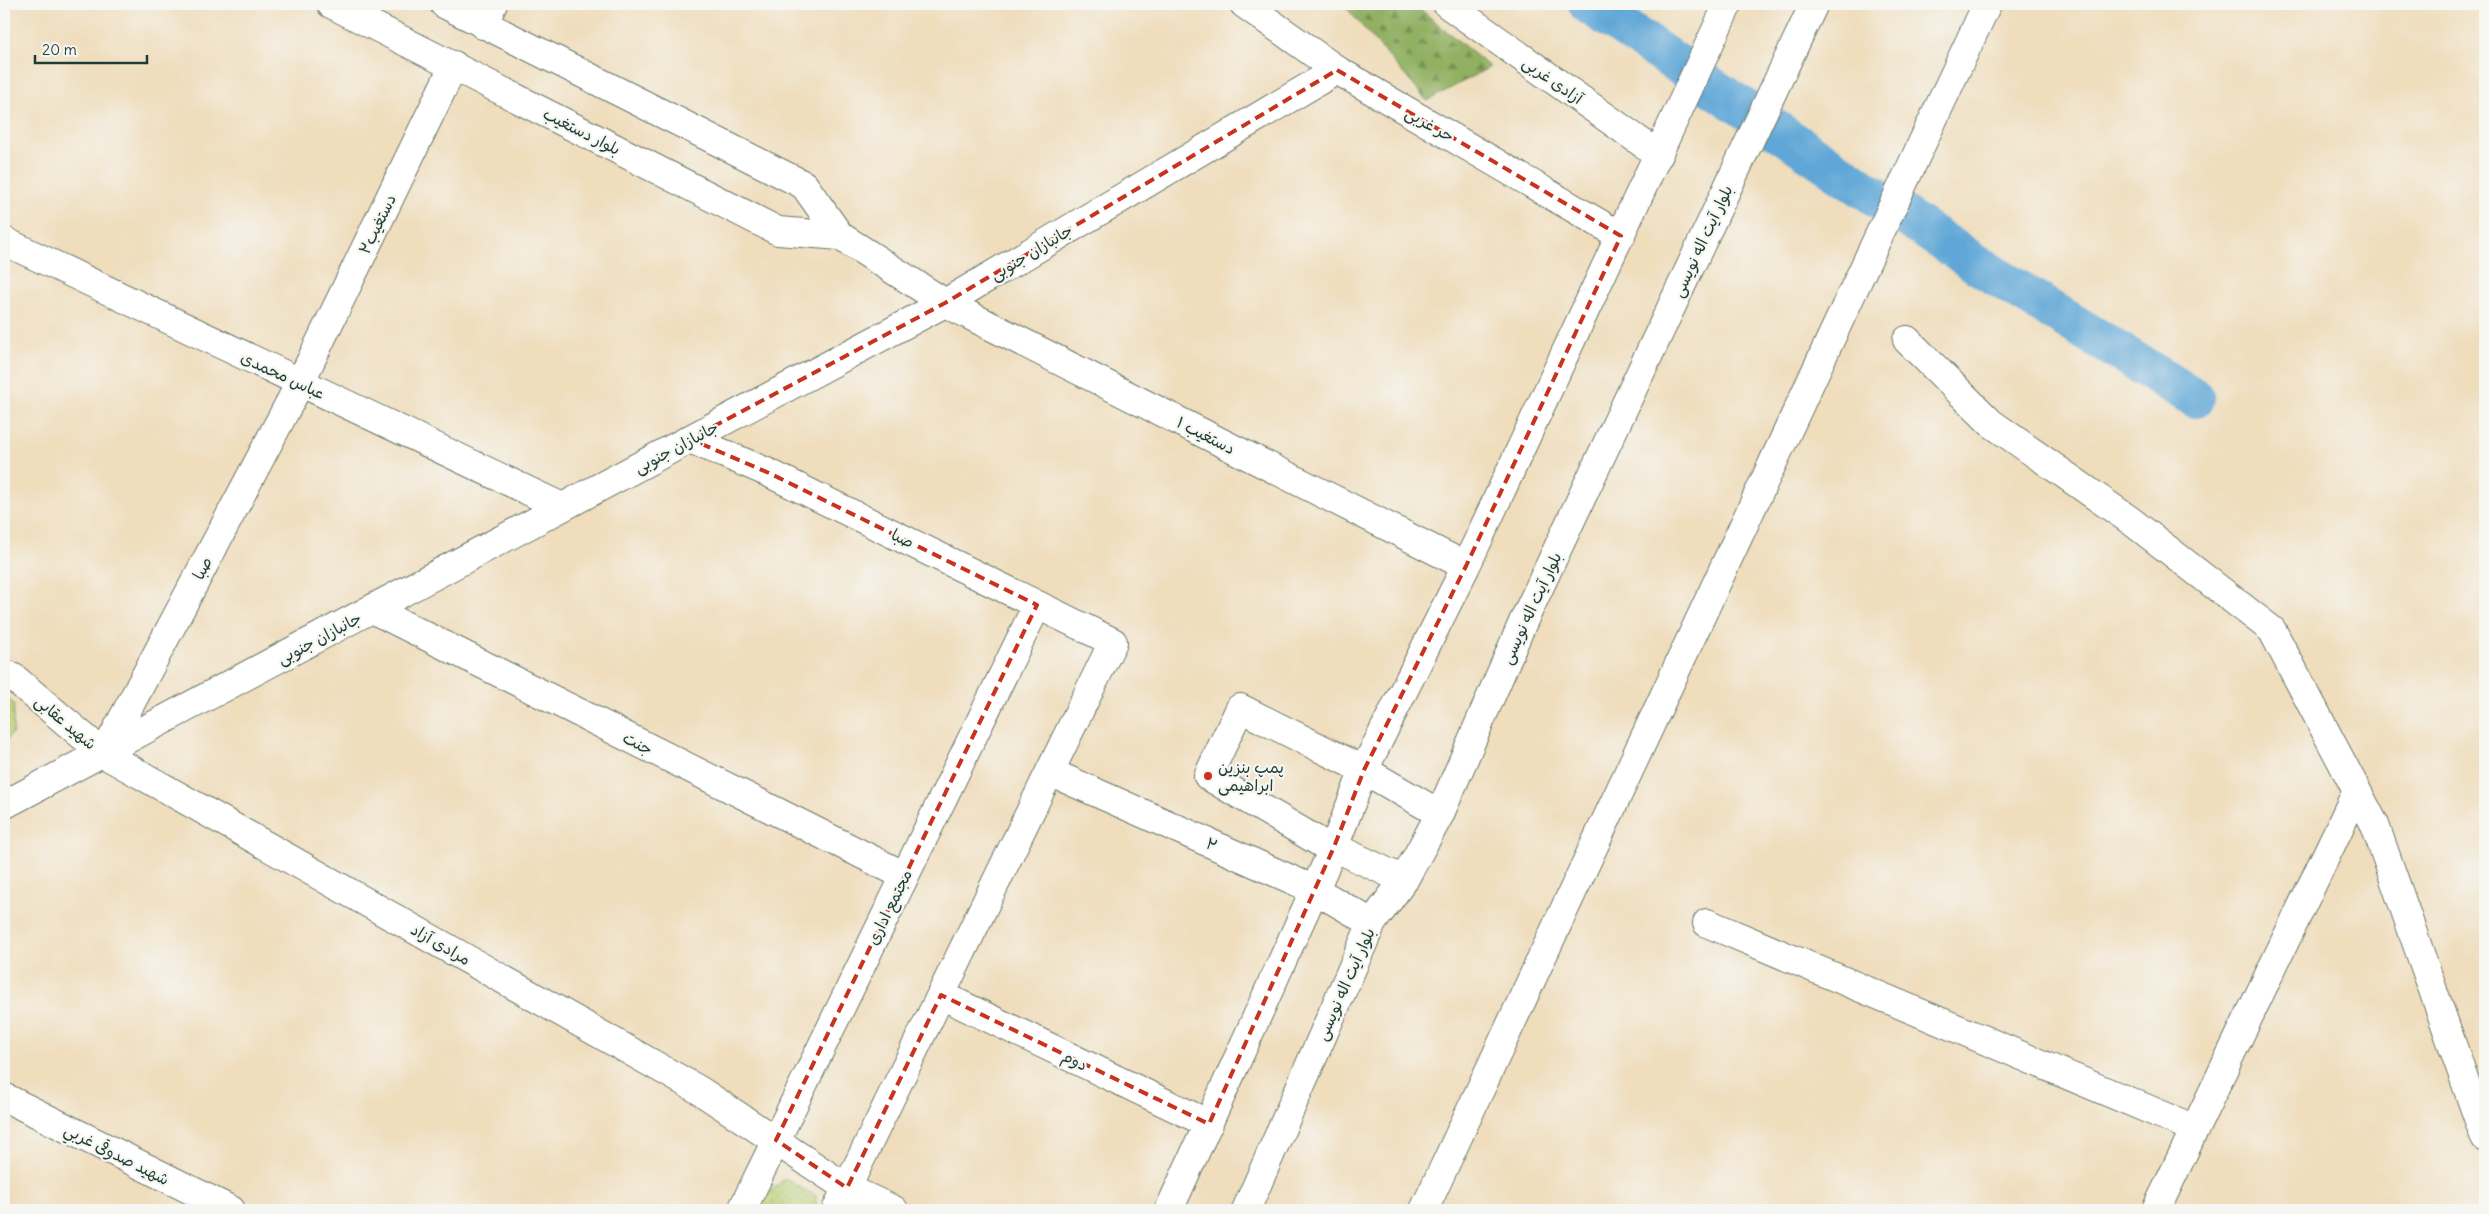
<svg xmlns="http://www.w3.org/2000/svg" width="2489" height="1214" font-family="Delius,'Playpen Sans Arabic',sans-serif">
<defs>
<pattern id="grass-dots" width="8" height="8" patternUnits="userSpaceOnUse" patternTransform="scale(1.25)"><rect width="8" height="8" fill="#b7cc6f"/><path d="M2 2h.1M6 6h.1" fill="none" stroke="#94a75c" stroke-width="1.8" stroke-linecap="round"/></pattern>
<pattern id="forest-firs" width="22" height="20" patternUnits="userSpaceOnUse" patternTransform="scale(1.25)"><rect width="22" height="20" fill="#91b062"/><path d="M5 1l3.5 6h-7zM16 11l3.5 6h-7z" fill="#769052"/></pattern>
</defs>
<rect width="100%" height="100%" fill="#f6f6f2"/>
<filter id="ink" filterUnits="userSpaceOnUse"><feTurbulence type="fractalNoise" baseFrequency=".02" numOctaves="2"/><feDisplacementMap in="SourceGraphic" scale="10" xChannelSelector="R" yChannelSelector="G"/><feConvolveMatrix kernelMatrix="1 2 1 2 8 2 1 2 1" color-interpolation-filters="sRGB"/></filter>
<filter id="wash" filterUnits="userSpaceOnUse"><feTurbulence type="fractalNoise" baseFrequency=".0096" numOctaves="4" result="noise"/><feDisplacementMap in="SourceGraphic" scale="20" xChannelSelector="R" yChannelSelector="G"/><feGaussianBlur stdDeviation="1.12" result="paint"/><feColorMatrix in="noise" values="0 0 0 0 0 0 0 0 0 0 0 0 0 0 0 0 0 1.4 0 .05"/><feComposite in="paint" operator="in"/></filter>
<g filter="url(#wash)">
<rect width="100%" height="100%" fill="#efddbc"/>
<path fill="url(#grass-dots)" stroke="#6b8452" d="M4 695 14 704 13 733 4 742Z
M785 1179 816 1196V1210H757L765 1195Z"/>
<path fill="url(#forest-firs)" stroke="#58764b" d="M1343 4H1414L1490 67 1427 101Z"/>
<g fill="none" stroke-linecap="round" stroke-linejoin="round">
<path stroke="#61a7d7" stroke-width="40" d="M1588 4 1981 267 2195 398"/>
</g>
</g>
<g filter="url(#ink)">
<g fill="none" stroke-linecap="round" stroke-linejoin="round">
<g stroke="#687564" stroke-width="30">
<path id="minor" d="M331 4 778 231 840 236
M444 4 804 185 840 236 945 303 1466 566
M1244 4 1337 70 1621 236
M1447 4 1659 155
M483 25 493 4
M4 241 562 507
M1907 340 1991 423 2131 521 2272 630 2375 825 2485 1138
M690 439 769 473 1113 642 836 1210
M372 609 905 876
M4 673 14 678 104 754 699 1090 847 1188 894 1210
M104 754 300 383 454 65
M1050 772 1315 890 1372 923
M4 805 945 303 1337 70
M1404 880 1334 847 1326 846 1208 776 1240 708 1364 770 1440 814
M1707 923 2195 1129
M941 995 1209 1124
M4 1097 231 1210
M742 1210 1037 605
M1169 1210 1334 847 1364 770 1466 566 1728 4
M2156 1210 2357 791"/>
</g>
<g stroke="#687564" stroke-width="30">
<path id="major" d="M1246 1210 1372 923 1404 880 1440 814 1523 622 1814 4
M1424 1210 1987 4"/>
</g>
<use href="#minor" stroke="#fff" stroke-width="28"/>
<use href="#major" stroke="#fff" stroke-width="28"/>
</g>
</g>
<path fill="none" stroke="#c8321e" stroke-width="4" stroke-dasharray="10 6" stroke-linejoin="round" d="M1337 70 1621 236 1466 566 1364 770 1334 847 1209 1124 941 995 847 1188 776 1140 1037 605 769 473 690 439 945 303Z"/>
<circle fill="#c8321e" stroke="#f6f6f2" stroke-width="2" cx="1208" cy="776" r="5"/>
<g text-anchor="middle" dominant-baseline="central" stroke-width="4.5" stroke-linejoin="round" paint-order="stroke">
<g font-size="16" fill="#1f3d34" stroke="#f6f6f2">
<text transform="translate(1553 80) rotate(35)">آزادی غربی</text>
<text transform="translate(1430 124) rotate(30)">حر غربی</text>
<text transform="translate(582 131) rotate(27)">بلوار دستغیب</text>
<text transform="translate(377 224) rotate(-64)">دستغیب۲</text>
<text transform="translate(1702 241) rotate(-65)">بلوار آیت اله نویسی</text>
<text transform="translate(1031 252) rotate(-31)">جانبازان جنوبی</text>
<text transform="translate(283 375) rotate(25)">عباس محمدی</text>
<text transform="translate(1206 435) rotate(27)">دستغیب ۱</text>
<text transform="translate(676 447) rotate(-28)">جانبازان جنوبی</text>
<text transform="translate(903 538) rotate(26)">صبا</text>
<text transform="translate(202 568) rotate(-62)">صبا</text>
<text transform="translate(1531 608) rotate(-65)">بلوار آیت اله نویسی</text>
<text transform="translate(319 638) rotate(-28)">جانبازان جنوبی</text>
<text transform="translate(66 722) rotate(40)">شهید عقابی</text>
<text transform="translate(638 743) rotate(27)">جنت</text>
<text transform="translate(1212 844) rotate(24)">۲</text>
<text transform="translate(889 907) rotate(-64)">مجتمع اداری</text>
<text transform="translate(441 944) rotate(30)">مرادی آزاد</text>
<text transform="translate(1345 984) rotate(-66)">بلوار آیت اله نویسی</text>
<text transform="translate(1075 1060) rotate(26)">دوم</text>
<text transform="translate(117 1154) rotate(27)">شهید صدوقی غربي</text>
</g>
<g font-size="16" fill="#1f3d34" stroke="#f6f6f2" text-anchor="start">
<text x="1218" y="767">پمپ بنزین<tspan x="1218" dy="18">ابراهیمی</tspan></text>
</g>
</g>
<rect width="2489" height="1214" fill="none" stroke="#f6f6f2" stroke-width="20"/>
<path d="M35 55v8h112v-8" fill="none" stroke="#1f3d34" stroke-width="2.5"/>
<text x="42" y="55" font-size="15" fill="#1f3d34" stroke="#f6f6f2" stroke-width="4" paint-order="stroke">20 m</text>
</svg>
